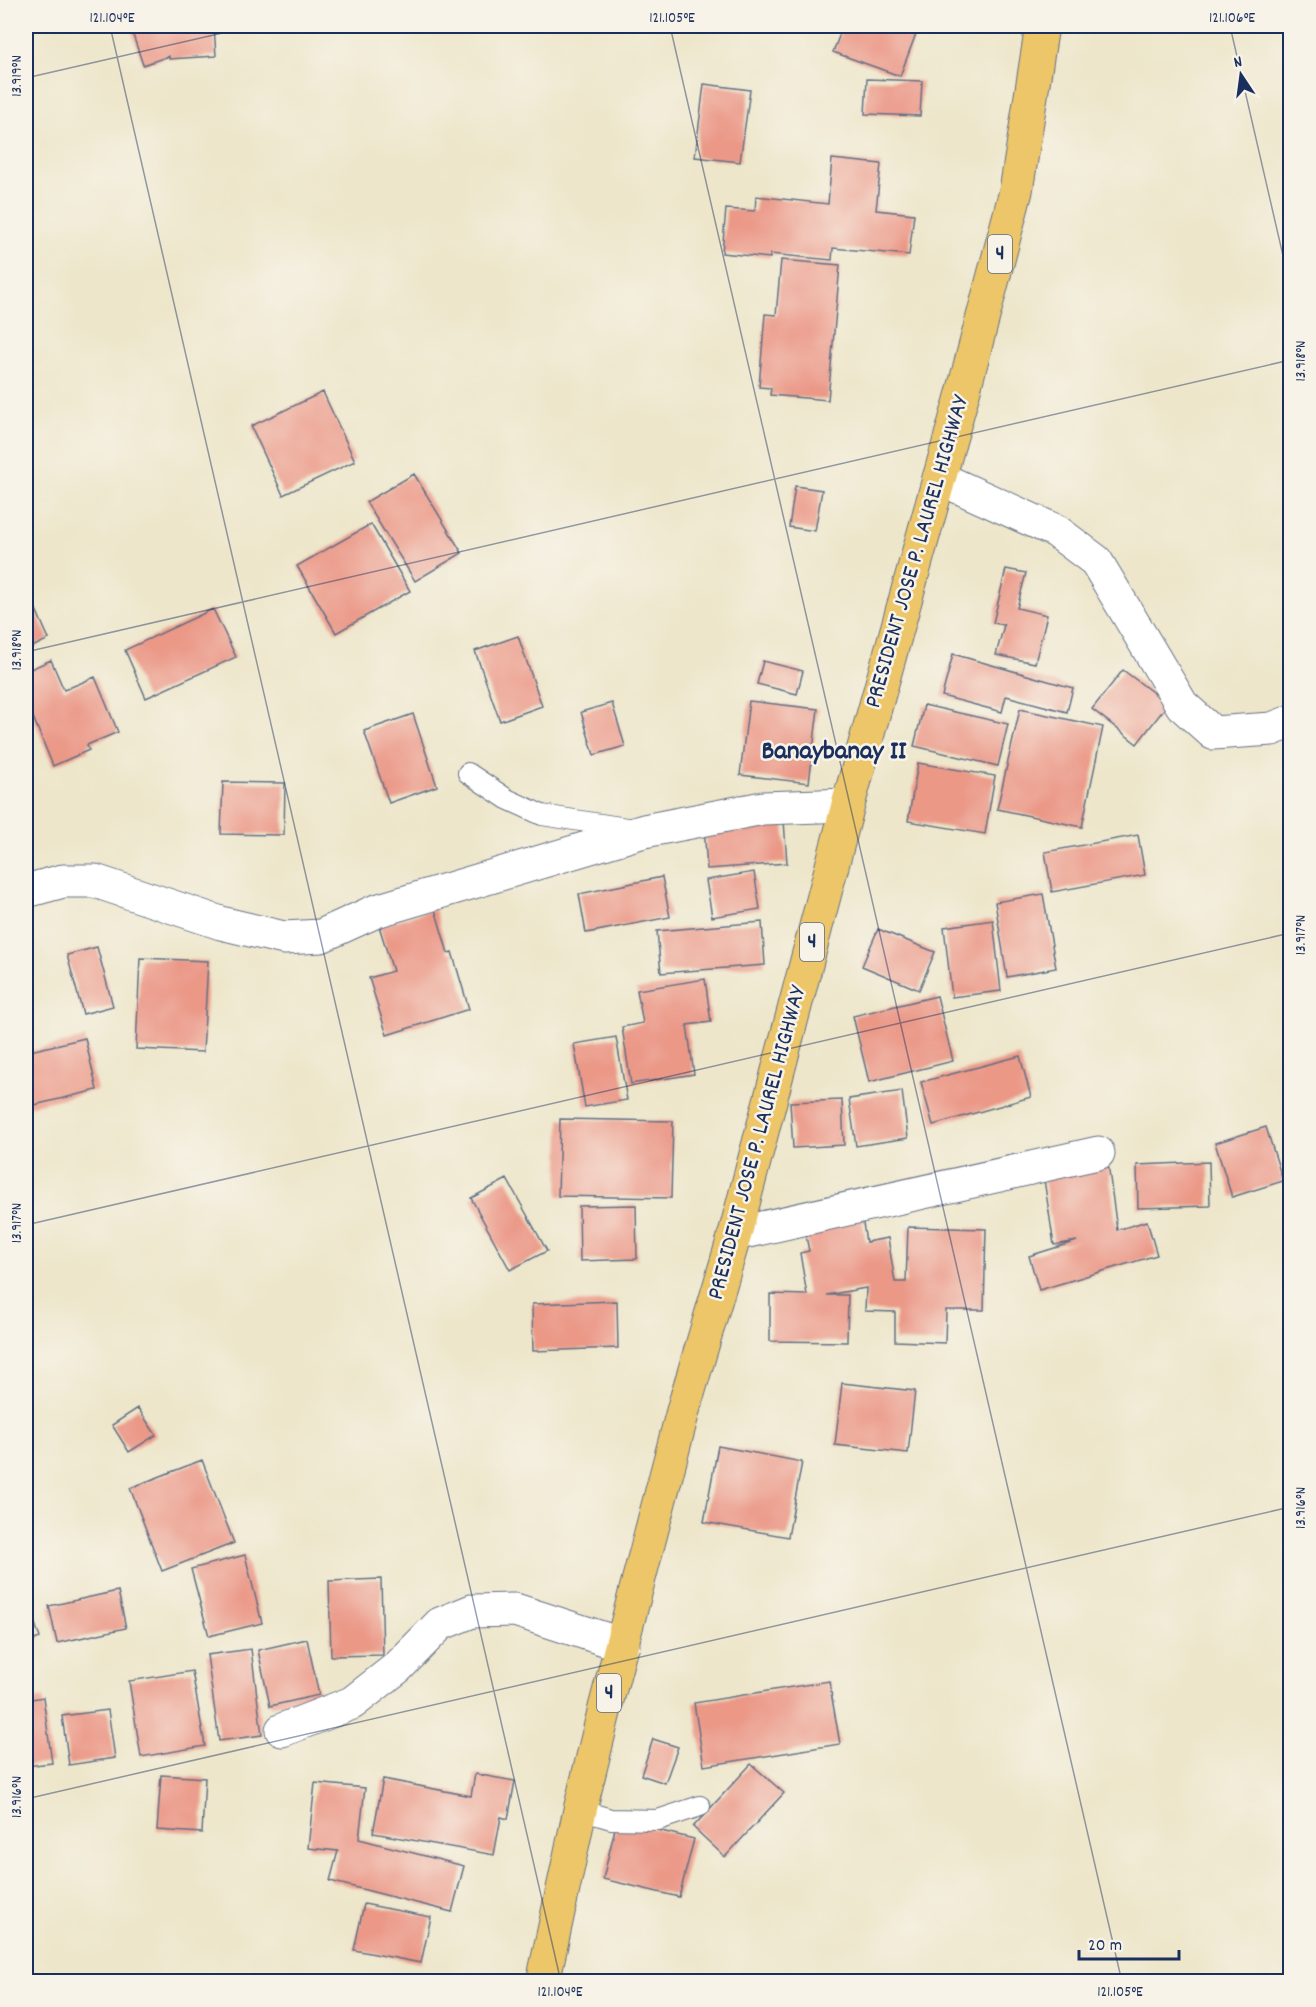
<svg xmlns="http://www.w3.org/2000/svg" width="1316" height="2007" font-family="Dekko,sans-serif">
<rect width="100%" height="100%" fill="#f7f3e8"/>
<filter id="ink" filterUnits="userSpaceOnUse"><feTurbulence type="fractalNoise" baseFrequency=".0167" numOctaves="2"/><feDisplacementMap in="SourceGraphic" scale="12" xChannelSelector="R" yChannelSelector="G"/><feConvolveMatrix kernelMatrix="1 2 1 2 8 2 1 2 1" color-interpolation-filters="sRGB"/></filter>
<filter id="wash" filterUnits="userSpaceOnUse"><feTurbulence type="fractalNoise" baseFrequency=".008" numOctaves="4" result="noise"/><feDisplacementMap in="SourceGraphic" scale="24" xChannelSelector="R" yChannelSelector="G"/><feGaussianBlur stdDeviation="1.35" result="paint"/><feColorMatrix in="noise" values="0 0 0 0 0 0 0 0 0 0 0 0 0 0 0 0 0 1.4 0 .05"/><feComposite in="paint" operator="in"/></filter>
<g filter="url(#wash)">
<rect width="100%" height="100%" fill="#ede6ca"/>
<g id="blocks">
<path fill="#eb9887" d="M130 26H214L216 56 169 59V56L143 65Z
M843 26H919L900 76 833 52Z
M867 79 922 81 920 116 865 114Z
M704 84 750 90 740 162 695 157Z
M832 159 881 164 876 210 914 214 909 255 833 248 832 260 770 254V258L722 253 726 209 755 211 756 196 828 204Z
M781 260 840 265 828 400 770 395 771 388 759 387 765 314 776 315Z
M323 392 355 461 283 495 251 426Z
M414 474 462 553 415 581 366 502Z
M795 486 822 490 815 531 789 527Z
M371 524 410 591 336 633 297 566Z
M1006 569 1026 573 1017 608 1047 615 1035 663 996 655 1004 625 993 623Z
M26 587 49 639 26 650Z
M213 609 236 657 146 698 125 650Z
M518 636 542 706 500 721 475 651Z
M953 654 1073 688 1067 712 1006 696 1002 712 942 696Z
M51 660 64 690 95 677 118 732 87 745 89 750 53 766 26 700V671Z
M763 661 803 671 797 694 757 684Z
M1123 670 1168 704 1137 744 1092 709Z
M749 701 818 709 809 783 740 775Z
M612 703 625 746 594 755 581 712Z
M924 705 1008 724 998 766 914 746Z
M1020 709 1103 727 1082 827 997 809Z
M413 714 437 786 389 803 364 731Z
M918 763 995 776 985 834 908 821Z
M223 782 285 783 284 835 221 834Z
M784 821 787 863 707 869 704 826Z
M1138 835 1145 875 1052 892 1045 852Z
M754 872 760 909 712 917 706 880Z
M662 877 670 917 586 933 579 894Z
M1043 894 1056 968 1007 977 995 902Z
M435 909 448 953 452 952 469 1009 387 1035 369 978 393 971 379 926Z
M993 920 1001 991 952 997 944 927Z
M762 922 765 965 661 973 657 931Z
M878 929 935 952 919 990 862 966Z
M97 947 113 1006 83 1014 67 955Z
M140 958 208 961 203 1052 136 1049Z
M705 979 711 1022 687 1025 694 1074 631 1084 622 1027 643 1023 637 990Z
M937 996 953 1061 869 1082 853 1016Z
M616 1037 627 1100 585 1107 574 1044Z
M85 1038 97 1090 26 1107V1052Z
M1020 1056 1031 1097 933 1125 921 1082Z
M902 1091 908 1138 856 1146 849 1099Z
M842 1100 844 1145 793 1148 790 1102Z
M560 1119 673 1121 671 1198 558 1196Z
M1266 1127 1283 1181 1232 1197 1215 1143Z
M1209 1162 1210 1206 1138 1208 1137 1165Z
M1108 1163 1117 1230 1147 1221 1157 1255 1039 1290 1029 1256 1077 1241 1054 1245 1043 1173Z
M507 1179 547 1251 510 1270 471 1198Z
M636 1205 637 1259 580 1261 579 1206Z
M862 1217 866 1242 888 1238 895 1282H906L908 1227 986 1229 984 1310H946L945 1343 895 1341V1312L865 1311 866 1288 827 1295H848L847 1342 770 1341V1294L807 1295 800 1253 809 1251 804 1226Z
M617 1301 618 1348 533 1351 532 1304Z
M842 1383 915 1391 908 1453 835 1445Z
M138 1408 156 1435 129 1452 112 1425Z
M718 1446 802 1462 788 1537 704 1522Z
M202 1460 234 1543 162 1571 130 1488Z
M245 1555 262 1623 209 1636 191 1569Z
M381 1579 383 1655 331 1656 329 1581Z
M118 1591 126 1628 57 1643 49 1606Z
M26 1598 40 1638 26 1643Z
M307 1639 319 1695 270 1706 258 1650Z
M251 1649 262 1735 219 1741 207 1655Z
M192 1671 205 1746 141 1757 129 1681Z
M829 1681 840 1744 704 1766 694 1703Z
M43 1697 52 1763 26 1766V1700Z
M108 1710 115 1758 69 1765 62 1716Z
M653 1739 678 1747 665 1783 641 1775Z
M751 1764 784 1793 725 1857 693 1827Z
M475 1774 515 1781 508 1819 501 1817 494 1855 373 1833 383 1779 471 1796Z
M161 1775 205 1778 202 1833 157 1830Z
M315 1783 365 1788 359 1839 464 1866 452 1912 330 1881 338 1851 308 1848Z
M617 1820 694 1839 679 1897 603 1879Z
M364 1904 431 1917 421 1963 354 1950Z"/>
</g>
</g>
<g filter="url(#ink)">
<use href="#blocks" fill-opacity="0" stroke="#646f84" stroke-width="1.5"/>
<g fill="none" stroke-linecap="round" stroke-linejoin="round">
<g stroke="#646f84" stroke-width="22">
<path id="service" d="M468 773 507 799 542 815 633 829
M580 1810 611 1819 658 1820 700 1806"/>
</g>
<g stroke="#646f84" stroke-width="35">
<path id="minor" d="M939 478 1056 531 1096 561 1182 705 1213 733 1272 729 1290 722
M26 891 63 881H95L221 923 284 938 321 936 376 911 644 831 763 808 848 805
M735 1234 1098 1153
M282 1730 352 1703 398 1667 440 1624 472 1611 515 1610 623 1645"/>
</g>
<g stroke="#646f84" stroke-width="35">
<path id="trunk" d="M543 1982 580 1810 605 1708 684 1407 735 1234 848 805 963 393 1016 191 1042 26"/>
</g>
<use href="#service" stroke="#fff" stroke-width="20"/>
<use href="#minor" stroke="#fff" stroke-width="33"/>
<use href="#trunk" stroke="#ecc669" stroke-width="33"/>
</g>
</g>
<path fill="none" stroke="#1b2f5e" stroke-width="1.5" stroke-opacity="0.45" d="M110 26 561 1982M670 26 1122 1982M1230 26 1290 286M26 78 253 26M26 652 1290 360M26 1225 1290 933M26 1799 1290 1507"/>
<g text-anchor="middle" dominant-baseline="central" stroke-width="5" stroke-linejoin="round" paint-order="stroke">
<g fill="#f7f3e8" stroke="#5d6a87" stroke-width="1.5">
<rect x="988" y="235" width="24" height="38" rx="4.5"/>
<rect x="800" y="923" width="24" height="38" rx="4.5"/>
<rect x="597" y="1674" width="24" height="38" rx="4.5"/>
</g>
<g font-size="22" font-weight="bold" fill="#1b2f5e">
<text x="1000" y="254">4</text>
<text x="812" y="942">4</text>
<text x="609" y="1693">4</text>
</g>
<g font-size="24" fill="#1b2f5e" stroke="#f7f3e8">
<text transform="translate(918 552) rotate(-74)">PRESIDENT JOSE P. LAUREL HIGHWAY</text>
<text transform="translate(758 1143) rotate(-75)">PRESIDENT JOSE P. LAUREL HIGHWAY</text>
</g>
<g font-size="27" font-weight="bold" fill="#1b2f5e" stroke="#f7f3e8">
<text x="834" y="752">Banaybanay II</text>
</g>
</g>
<rect width="1316" height="2007" fill="none" stroke="#f7f3e8" stroke-width="66"/>
<g transform="translate(1241 75) rotate(347)" stroke="#f7f3e8" stroke-width="4.5" paint-order="stroke">
<path d="M0-4.5L10 22L0 15L-10 22Z" fill="#1b2f5e"/>
<text y="-9" font-size="16" font-weight="bold" text-anchor="middle" fill="#1b2f5e">N</text>
</g>
<path d="M1079 1950v9h100v-9" fill="none" stroke="#1b2f5e" stroke-width="3"/>
<text x="1088" y="1950" font-size="18" fill="#1b2f5e" stroke="#f7f3e8" stroke-width="4.5" paint-order="stroke">20 m</text>
<rect x="33" y="33" width="1250" height="1941" fill="none" stroke="#1b2f5e" stroke-width="2"/>
<g font-size="15" text-anchor="middle" fill="#1b2f5e">
<text x="112" y="22">121.104°E</text>
<text x="672" y="22">121.105°E</text>
<text x="1232" y="22">121.106°E</text>
<text transform="translate(16 76) rotate(-90)" y="5">13.919°N</text>
<text transform="translate(1300 361) rotate(-90)" y="5">13.918°N</text>
<text transform="translate(16 650) rotate(-90)" y="5">13.918°N</text>
<text transform="translate(1300 935) rotate(-90)" y="5">13.917°N</text>
<text transform="translate(16 1223) rotate(-90)" y="5">13.917°N</text>
<text transform="translate(1300 1508) rotate(-90)" y="5">13.916°N</text>
<text transform="translate(16 1797) rotate(-90)" y="5">13.916°N</text>
<text x="560" y="1996">121.104°E</text>
<text x="1120" y="1996">121.105°E</text>
</g>
</svg>
